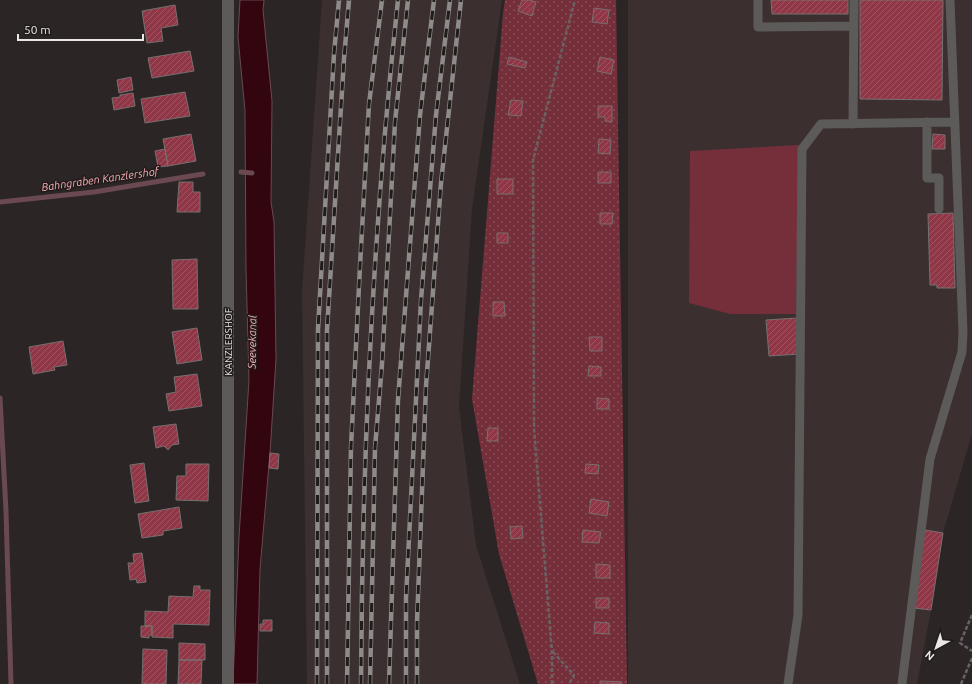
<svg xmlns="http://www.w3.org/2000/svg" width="972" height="684" font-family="Ubuntu,sans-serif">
<defs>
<pattern id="park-dots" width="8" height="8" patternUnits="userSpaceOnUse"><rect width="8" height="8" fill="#752f3b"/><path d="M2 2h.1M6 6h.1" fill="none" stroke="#894d57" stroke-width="1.8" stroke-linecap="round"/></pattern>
<pattern id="building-hatch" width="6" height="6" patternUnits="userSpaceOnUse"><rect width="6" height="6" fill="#903747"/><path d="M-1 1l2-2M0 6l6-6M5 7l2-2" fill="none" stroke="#a05462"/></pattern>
</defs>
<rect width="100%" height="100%" fill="#2b2526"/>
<path fill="#3b2f30" d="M322 0H502L472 209 459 407 476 545 520 684H307L302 291Z
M628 0H972V434L943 533 931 610 917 684H628Z"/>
<path fill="#752f3b" d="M799 145 796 314H730L689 303 690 151Z"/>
<path fill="url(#park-dots)" d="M505 0H616L627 684H538L499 554 472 399 503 14Z"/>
<path fill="#32050f" stroke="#6a4950" d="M240 0H264L263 10 272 101 271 202 274 222 276 359 270 453 260 569 257 684H233L239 537 249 380 246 268 245 111 238 37Z"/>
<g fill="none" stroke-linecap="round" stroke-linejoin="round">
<path stroke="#6a4950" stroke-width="5" d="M241 172 252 173
M0 202 94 192 203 174
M0 398 6 511 11 684"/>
</g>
<path fill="url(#building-hatch)" stroke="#767070" d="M522 0H529L536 2 532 16 518 11Z
M771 0H848V14H772Z
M860 0H943L942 100 860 99Z
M175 5 178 25 161 28 163 41 147 43 142 11Z
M594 8 609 10 607 24 592 22Z
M190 51 194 71 152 78 148 58Z
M509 57 527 62 525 68 507 64Z
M600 57 614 60 611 74 597 71Z
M131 77 133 90 119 93 117 80Z
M185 92 190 116 145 123 141 99Z
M133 93 135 106 114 110 112 98 120 97V95Z
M511 100 523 101 521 116 508 115Z
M598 106H612V122L605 121V117H598Z
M191 134 196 161 168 166 163 139Z
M933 134 945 135V149H932Z
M599 139 611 140 610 154 598 153Z
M165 149 168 166 158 167 155 151Z
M598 172H611V183H598Z
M497 179H513V194H497Z
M179 182H193V192H200V212H177Z
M600 213H613L612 224H600Z
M953 213 955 288H937V285H930L928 214Z
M497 233H508V243H497Z
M197 259 198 309H173L172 260Z
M493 302H504L505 316H493Z
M797 318 800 354 769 356 766 320Z
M197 328 202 360 177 364 172 332Z
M589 337H602V351H590Z
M63 341 67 365 54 367 55 370 33 374 29 347Z
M589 366 601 367V376H588Z
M197 374 202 406 169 411 166 394 176 392 174 377Z
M597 398 609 399V409H597Z
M176 424 179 444 172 445 168 450 164 446 156 448 153 427Z
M488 428H498V441H487Z
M270 453 279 454 278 469 269 468Z
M144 463 149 501 135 503 130 465Z
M186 464H209L208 501 176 500 177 476H186Z
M586 464 599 465 598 474 585 473Z
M591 499 609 502 607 516 589 513Z
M179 507 182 528 163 531V535L142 538 138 514Z
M522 526 523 538 511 539 510 527Z
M583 530 601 532 599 543 582 542Z
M925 530 943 533 931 610 913 608Z
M142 553 146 582 137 583 136 579 130 580 128 563H134L133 554Z
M596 564 610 565V578H596Z
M194 586H200V590H210L209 625 173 624V638L152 637V626H145V611L168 612 169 596 193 597Z
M596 598H609V608H596Z
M263 620H272V631H260V624H263Z
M595 622 609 623V634L594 633Z
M141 626H152V635H149V638L141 637Z
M179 643 205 644V660H179Z
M143 649 167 650 166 684H142Z
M179 660H202L201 684H178Z
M600 681 622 682 621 684H600Z"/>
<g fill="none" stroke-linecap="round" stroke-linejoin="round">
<path stroke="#686364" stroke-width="2.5" stroke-dasharray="4 2" stroke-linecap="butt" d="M972 615 960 643 972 651
M553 652 574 675 569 684
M552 684V652L534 429 533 160 575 0
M961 684 972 658"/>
<path stroke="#5d5a5a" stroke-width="9" d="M758 0V27L854 26
M927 122V178H939V209
M853 124 854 0
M788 684 798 615 802 149 821 124 954 122
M902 684 930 459 962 352 963 332 950 0"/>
<path stroke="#5d5a5a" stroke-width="12" d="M228 684V0"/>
<g stroke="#908b8b" stroke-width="4.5">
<path id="rail" d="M317 684 318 329 334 54 339 0
M327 684V330L344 59 349 0
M347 684 351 447 360 266 369 104 382 0
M361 684C362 456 373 227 398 0
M370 684 375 448 382 364 395 122 408 0
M389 684 398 400 420 115 434 0
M406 684V598L421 300 436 115 450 0
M417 684V623L426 386 441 183 461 0"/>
</g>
<use href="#rail" stroke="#211c1c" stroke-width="3" stroke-dasharray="9" stroke-linecap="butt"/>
</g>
<g text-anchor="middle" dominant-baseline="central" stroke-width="3" stroke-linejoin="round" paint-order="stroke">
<g font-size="10" fill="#ebe7e7" stroke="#211c1c">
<text transform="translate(228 342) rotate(-90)">KANZLERSHOF</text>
</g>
<g font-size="11" font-style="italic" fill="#faaeb6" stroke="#211c1c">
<text transform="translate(100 179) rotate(-8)">Bahngraben Kanzlershof</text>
<text transform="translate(252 342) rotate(-89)">Seevekanal</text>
</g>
</g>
<g transform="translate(936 648) rotate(220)" stroke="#211c1c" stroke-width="3" paint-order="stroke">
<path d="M0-3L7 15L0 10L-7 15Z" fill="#ebe7e7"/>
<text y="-6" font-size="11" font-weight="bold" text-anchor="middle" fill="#ebe7e7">N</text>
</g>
<path d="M18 34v6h125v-6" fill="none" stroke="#ebe7e7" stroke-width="2"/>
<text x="24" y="34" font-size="12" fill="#ebe7e7" stroke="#211c1c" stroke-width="3" paint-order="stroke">50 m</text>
</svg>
